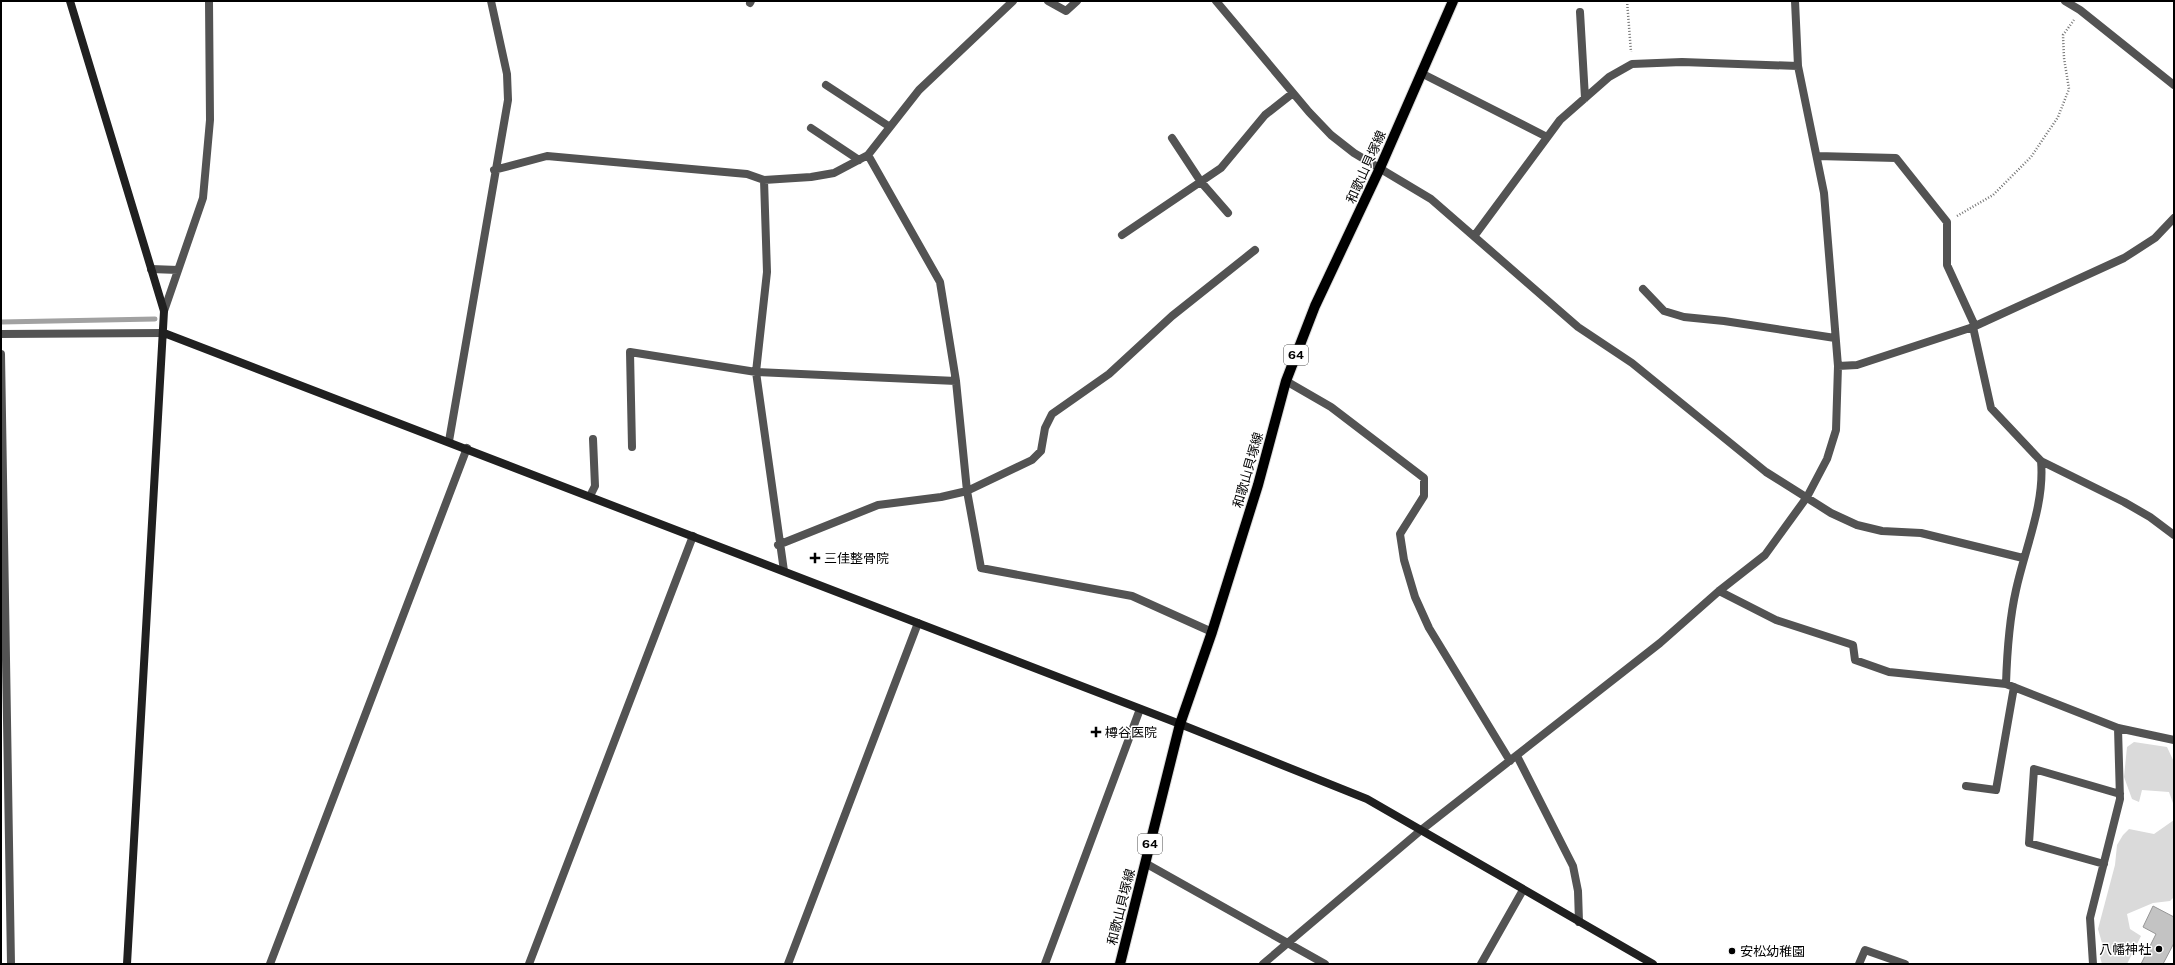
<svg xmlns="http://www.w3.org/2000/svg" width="2175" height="965" font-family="'Public Sans','Noto Sans JP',sans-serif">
<rect width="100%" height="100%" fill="#fff"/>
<path fill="#dadada" d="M2134 742 2167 747 2174 762V806L2169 792 2142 790 2139 802 2132 799 2124 777 2127 747Z
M2174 820V897L2170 901 2153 903 2127 914 2130 929 2141 936 2127 964H2102L2100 957 2102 943 2098 929 2115 865 2117 845 2123 835 2129 829 2154 834Z"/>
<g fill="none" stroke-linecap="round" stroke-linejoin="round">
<path stroke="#a1a1a1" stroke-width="5" d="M1 322 155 319"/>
</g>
<path fill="#c3c3c3" stroke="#979797" d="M2153 906 2174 917V943L2163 964H2141L2156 934 2143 927Z"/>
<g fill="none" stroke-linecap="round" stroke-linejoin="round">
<g stroke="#dbdbdb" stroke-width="12">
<path id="primary" d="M1120 964 1180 724 1212 632 1258 485 1286 381 1315 306 1380 168 1453 1"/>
</g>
<path stroke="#757575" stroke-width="2.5" stroke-dasharray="1 2" stroke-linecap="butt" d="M1627 1 1631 52
M1957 216 1993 195 2031 157 2058 117 2069 89 2064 58 2063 35 2074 20"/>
<path stroke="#535353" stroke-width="8" d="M750 3 751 1"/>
<path stroke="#535353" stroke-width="8" d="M1048 1 1066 11 1077 1
M1216 1 1309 112 1331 135 1354 153 1431 199 1578 327 1632 363 1766 472 1831 513 1857 525 1882 531 1921 533 2023 558
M2065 1 2080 10 2174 85
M1580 12 1585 98
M1421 73 1547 137
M826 85 890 127
M811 128 859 160
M1172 138 1201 182 1228 213
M868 155 940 282 956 381 967 491 981 568 1132 596 1212 632
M1817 156 1896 158 1947 222V265L1975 326
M494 170 547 156 747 174 764 180 811 177 834 173 868 155 919 90 1013 1
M764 180 767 272 756 372 784 571
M1122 235 1221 168 1265 115 1293 93
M1475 235 1560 120 1609 77 1632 64 1682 62 1798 66
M151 269 178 270
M1643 289 1664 311 1684 317 1724 321 1835 338
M164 311 203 198 210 120 209 1
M1973 327 1991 408 2041 461 2124 502 2150 517 2174 535
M1 334 164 333
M1 354 11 964
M1838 366 1857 365 1973 327 2124 258 2155 238 2174 218
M1286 381 1331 407 1424 478V496L1400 534 1404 560 1415 597 1429 628 1510 761
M449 441 508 100 507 74 491 1
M632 447 630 352 756 372 956 381
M590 496 595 486 593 439
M778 545 878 505 941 497 967 491 1032 460 1041 451 1045 428 1052 414 1109 374 1172 316 1255 250
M1719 591 1776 620 1853 645 1855 660 1889 672 2006 684 2118 728 2174 740
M2006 684C2007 652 2009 621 2016 590 2025 548 2045 504 2041 461
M1517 756 1573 866 1578 891 1579 922
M1966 786 1996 790 2014 687
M1145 863 1325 964
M2104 864 2029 843 2034 769 2120 794
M270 964 467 448
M529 964 693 536
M788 964 918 623
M1045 964 1140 709
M1263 964 1420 831 1660 643 1719 591 1765 555 1807 497 1827 459 1836 430 1838 366 1824 193 1798 66 1795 1
M1481 964 1523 890
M1859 964 1865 950 1905 964
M2093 964 2090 918 2120 799 2118 728"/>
<path stroke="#202020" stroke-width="8" d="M70 1 164 311 127 964
M164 333 1180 724 1367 799 1653 964"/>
<use href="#primary" stroke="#000" stroke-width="10"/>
</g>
<g fill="#000" stroke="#fff" stroke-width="1.5">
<path d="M813 552h4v4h4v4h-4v4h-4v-4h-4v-4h4z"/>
<path d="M1094 726h4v4h4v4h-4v4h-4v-4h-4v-4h4z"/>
<circle cx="2159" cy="949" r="4"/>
<circle cx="1732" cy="951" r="4"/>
</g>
<g text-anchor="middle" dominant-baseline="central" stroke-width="3" stroke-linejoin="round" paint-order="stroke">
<g fill="#fff" stroke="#4c4c4c" stroke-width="1">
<rect x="1284" y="345" width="24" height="20" rx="3"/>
<rect x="1138" y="834" width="24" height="20" rx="3"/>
</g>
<g font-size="12" font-weight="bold" fill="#000">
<text x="1296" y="355">64</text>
<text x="1150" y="844">64</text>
</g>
<g font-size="13" fill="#000" stroke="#fff">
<text transform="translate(1366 167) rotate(-66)">和歌山貝塚線</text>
<text transform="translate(1248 470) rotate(-74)">和歌山貝塚線</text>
<text transform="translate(1121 907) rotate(-76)">和歌山貝塚線</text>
</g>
<g font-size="13" fill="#000" stroke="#fff" text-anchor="start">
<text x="824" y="558">三佳整骨院</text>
<text x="1105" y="732">樽谷医院</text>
<text x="2151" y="949" text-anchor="end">八幡神社</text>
<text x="1740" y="951">安松幼稚園</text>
</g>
</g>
<rect width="2175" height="965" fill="none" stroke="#000000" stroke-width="4"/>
</svg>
